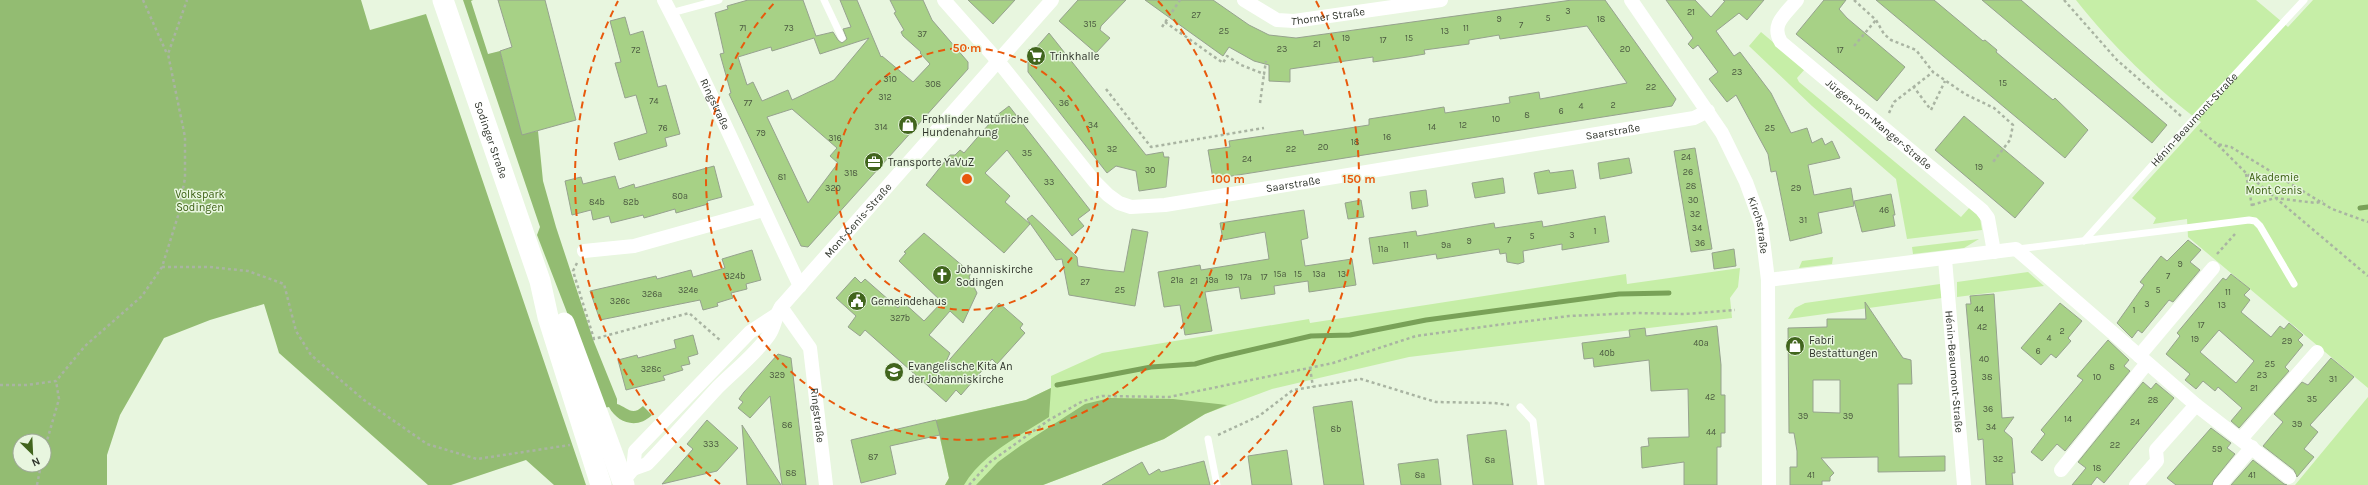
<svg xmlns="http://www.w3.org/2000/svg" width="2368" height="485" font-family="Karla,sans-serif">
<rect width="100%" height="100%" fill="#e8f6df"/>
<path fill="#c6eea7" d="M2076 0H2256L2288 27 2313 0H2368V388L2188 237 2187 219 2153 224 2156 218 2132 198 2201 122C2158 91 2109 42 2076 0Z
M1761 32 1805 69 1797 78 1799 82 1961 217 1970 207 1980 218 1982 230 1907 239 1896 179 1812 106 1749 46Z
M1979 239 1964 248 1913 254 1912 247Z
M1833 257 1832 264 1799 268 1802 261Z
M1740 268 1738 287 1730 298 1732 318 1409 357 1272 389 1205 414 1164 439 1043 485H945L949 478 936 420 1026 400 1051 388V376L1102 353 1309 319 1310 323 1626 274 1627 284Z
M2028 272 2044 286 1957 297V282Z
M1940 284 1942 298 1788 319 1795 308 1805 303Z
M2368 397V485H2295Z"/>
<path fill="#93bc72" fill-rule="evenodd" d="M0 0H361L370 30 426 14 586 485H554L526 460 451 485H428L279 353 264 304 210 320 164 338 120 415 107 455V485H0ZM20 441H44V465H20Z
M463 0H473L471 1 488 54 500 51 522 134 538 131 543 181 556 227 594 342 617 399V404C627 407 632 417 643 406L652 415C638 429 618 424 609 407L604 408 537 235 540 227Z
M1051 388 1049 417C1020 436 982 454 964 485H945L949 478 936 420 1026 400Z
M1110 398 1173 399 1227 405 1205 414 1164 439 1043 485H976L998 462 1020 446 1085 404Z"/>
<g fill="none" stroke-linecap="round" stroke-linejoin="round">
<path stroke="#79a158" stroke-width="5" d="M2360 208 2368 207
M1057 385 1151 367 1195 364 1216 358 1311 336 1350 335 1426 320 1619 294 1669 293"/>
</g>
<path fill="#a7d186" stroke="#96a28e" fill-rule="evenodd" d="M498 0H545L576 120 522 135 500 51 512 47Z
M748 0H803L816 36 833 32 838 40 842 43 847 39 843 29 851 27 840 0H857L881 57 882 56 913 82 930 64 920 53 921 52 903 36 901 32 904 30 894 13 896 12 890 0H923L932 20 968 62V69L808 247 801 246 729 94 731 93 720 54 724 53 715 13 728 9 727 6ZM814 38 820 54 869 38 834 80 792 100 788 90 762 101 753 82 747 85 738 57 771 47 772 51ZM792 109 837 148 830 156 838 163 808 203 767 117Z
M968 0H1015L993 24Z
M1078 0H1126L1101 26 1100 30 1110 38 1096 53 1059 21Z
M1145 0H1213L1249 25 1269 35 1296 38 1572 0H1605L1676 99 1672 106 1213 179 1208 150 1230 147 1229 141 1303 130 1304 135 1369 125V119L1414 112 1444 107 1445 113 1510 103 1509 97 1539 92 1540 99 1627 83 1587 26 1500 39 1499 35 1469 40V44L1424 50 1425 54 1407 57 1373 62V57L1290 69V82L1269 81V65L1254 61 1229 47 1223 56Z
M1666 0H1695L1711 17 1725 1 1723 0H1764L1747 20 1739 13 1716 31 1734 56 1740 52 1771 93 1791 133 1807 128 1812 143 1822 138 1825 145 1832 141 1840 158 1808 165 1814 195 1851 188 1854 206 1818 213 1822 233 1790 241 1776 171 1771 172 1768 154 1736 95 1727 102 1709 79 1718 72 1698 45 1693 49 1688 44 1693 38Z
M1824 0H1846L1839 9 1847 18 1905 67 1877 101 1796 34Z
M1876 0H1934L1983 41 1985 40 1997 50 1996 52 2053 100 2055 98 2088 130 2065 158Z
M1982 0H2021L2167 125 2152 143Z
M625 17 630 35 643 31 658 87 666 85 680 134 665 138 667 146 619 160 614 143 647 133 636 95 625 98 615 63 621 62 610 21Z
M1049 33 1146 155 1163 152 1164 157H1169L1166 187 1139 191 1136 171 1116 166 1107 173 1028 72V57Z
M1009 106 1090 210 1078 219 1084 226 1072 236 1007 150 985 173 1010 196 1005 202 1030 224 1004 253 926 185 950 155H955L960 150 964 153 996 116Z
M1964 116 2044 183 2015 218 1935 150Z
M1695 148 1712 249 1691 252 1674 151Z
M1629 158 1632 173 1600 179 1598 163Z
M714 166 722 197 707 201 708 204 676 213 675 209 644 218 643 215 611 223 609 216 593 220 591 210 572 215 565 181 581 177 583 184 615 176 619 189 634 184 635 188Z
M1549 170 1550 173 1573 170 1576 188 1538 194 1534 173Z
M1503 178 1505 193 1475 198 1472 183Z
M1426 190 1428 206 1412 209 1410 192Z
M1891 194 1895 215H1893L1895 226 1862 232 1854 201Z
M1361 200 1364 217 1348 219 1345 203Z
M1304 210 1308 238 1301 240 1305 266 1352 259 1356 285 1309 292 1308 281 1274 286 1275 294 1241 299 1239 287 1205 292 1212 331 1185 335 1180 305 1164 307 1158 272 1200 265 1201 270 1269 259 1265 232 1223 240 1220 223Z
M1032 215 1077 257 1078 266 1105 270 1124 272 1132 229 1148 232 1135 306 1069 295 1062 259 1056 260 1027 219Z
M1605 216 1609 242 1562 250V244L1523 251 1524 262 1518 264 1507 262 1506 253 1500 254 1499 249 1437 259 1436 254 1373 264 1369 238 1416 231 1417 236 1494 223 1495 228 1542 221 1543 227Z
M924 233 971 273 969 277 977 293 963 323 950 311 929 335 950 353 944 366 999 303 1023 324 1020 328 1025 333 997 364 992 359 961 395 956 390 946 402 865 330 860 336 848 327 856 316 836 298 855 277 861 283 865 279 898 308 903 302 924 321 942 302 899 261 906 253 904 252Z
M2188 240 2201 250 2190 262 2200 270 2173 302 2169 300 2142 333 2138 330 2132 338 2117 323 2144 285 2140 282 2161 256 2167 261Z
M1734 249 1736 266 1714 269 1712 253Z
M752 250 761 280 746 284 747 289 731 293 733 298 717 303 718 306 703 310 700 300 600 320 590 291 656 276 657 279 691 270 693 277 725 268 722 259Z
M2231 274 2250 289 2244 295 2250 300 2241 312 2271 337 2280 326 2284 329 2289 323 2303 335 2298 340 2303 345 2285 367 2289 371 2239 428 2231 421 2242 408 2218 387 2215 391 2203 381 2196 389 2185 380 2190 374 2166 354 2180 336 2177 333 2223 278 2226 280ZM2219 330 2254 361 2236 383 2200 352Z
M1994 294 2002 418 2014 417 2004 431 2012 438 2015 473H2012L2013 485H1986L1983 439 1978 440 1966 304H1971L1970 296Z
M1865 302 1903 358 1911 360 1912 384H1898L1899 457 1945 456V471L1878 472V457L1821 458 1834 473 1830 477V481H1822V485H1790V467H1797V451L1794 433H1789L1788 328 1827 327V319H1866ZM1813 380H1840V413L1813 412Z
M2060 303 2082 321 2068 338 2071 341 2056 358 2051 354 2041 365 2021 348Z
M1717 326 1721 365V395H1725V433H1721V447H1717V485H1684V462L1642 468 1641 447 1649 446 1648 438 1689 437 1688 389 1651 391 1649 360 1594 367 1593 358 1584 359 1582 343 1630 337 1629 330 1645 328 1646 336Z
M693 335 698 354 688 357 690 364 681 366 683 370 663 376 665 380 626 390 618 360 637 355 638 358 676 348 674 340Z
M2108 340 2129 360 2124 366 2130 371 2065 451 2057 444 2042 461 2031 452 2045 434 2041 430 2083 380 2077 376Z
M778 354 791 358 806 485H782L770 396 750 418 738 408 743 402 739 399 744 392Z
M2331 358 2354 377 2310 425 2318 432 2304 449 2314 457 2297 477 2294 470 2263 446 2283 422 2274 414 2302 382 2308 385Z
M2143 382 2151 389 2156 383 2174 398 2104 483 2097 477 2091 485H2072L2086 468 2078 462Z
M1352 401 1364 485H1324L1313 407Z
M707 420 738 448 717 471 662 484 693 449 687 444Z
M936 420 940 435 890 446 896 474 861 483 851 440Z
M742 425 781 485H747Z
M2211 428 2231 443 2227 448 2235 454 2214 480 2212 485H2176L2167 478Z
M1506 430 1513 485H1473L1467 435Z
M1287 450 1292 485H1252L1248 456Z
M1438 459 1441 485H1401L1398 464Z
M2253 460 2284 484 2287 485H2231Z
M1204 461 1210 485H1102L1142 462 1149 475 1159 469 1161 472Z"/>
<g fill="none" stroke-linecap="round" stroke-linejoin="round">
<path stroke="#a9b4a2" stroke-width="2.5" stroke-dasharray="3 3" stroke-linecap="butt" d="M143 0 167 54
M1854 0 1876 20 1884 34 1891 40 1916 50 1933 72 1965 94 1994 108 2013 125 2010 140 1993 162
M2064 0 2117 60 2181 116
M1165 22 1223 63 1227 56 1241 65 1264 74 1266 61
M1162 27 1180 0
M1854 46 1876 20
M1913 86 1931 110 1945 81
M1106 89 1151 147 1264 128
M1260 103 1264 74
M1889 113 1894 102 1933 72
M2200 130 2217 144 2231 147 2332 209 2368 222
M2218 145 2246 173 2368 276
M2246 174 2252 206
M2252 205 2275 198 2316 203 2323 201
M2217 254 2235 234
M577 263 573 271 594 339 689 313 721 341
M162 267H210L248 271 284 284 296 331 311 355 364 400 427 444 477 459 570 445
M1310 368 1313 387
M0 385H27L56 381 85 346 142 296 162 267 178 216 185 178V137L168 54 187 0
M1218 435 1259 416 1293 390 1361 379 1436 402 1494 403 1509 405
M44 451 59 399 56 381
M37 485 41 465
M969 485 990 462 1049 420 1083 401 1102 396 1169 397 1333 363 1416 336 1497 325 1569 316 1637 313 1685 314 1735 310"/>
<g stroke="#fff" stroke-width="7">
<path d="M824 0 842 38"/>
<path d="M671 13 719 0"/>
<path id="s1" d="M2084 241 2190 123 2304 0"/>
<path d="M2018 249 2249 220 2255 221 2260 226 2294 284"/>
<path d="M1520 407 1533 421 1541 485"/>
<path d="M1208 439 1217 485"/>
</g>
<g stroke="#fff" stroke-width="14">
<path id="s2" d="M664 0C713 93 754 191 800 286"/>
<path id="s3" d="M944 0 998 61 1094 181 1108 195 1119 203 1131 207 1165 205 1694 118 1708 111"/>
<path id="s4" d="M1244 0 1277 20 1294 21 1441 0"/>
<path id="s5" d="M1631 0 1722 133 1746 182 1761 223 1768 280 1769 485"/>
<path id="s6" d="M1797 0C1786 14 1770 24 1781 42L1982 210 1988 218 1994 252"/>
<path d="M584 251 634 246 763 210"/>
<path id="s7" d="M1945 259 1964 485"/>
<path d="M1768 280 2016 249 2196 405 2289 477"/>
<path id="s8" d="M781 307 810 348 826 485"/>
<path d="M2139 356 2213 268"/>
<path d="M2241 439 2317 352"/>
<path id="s9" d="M633 469 647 464C671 439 694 413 718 387 735 370 755 355 769 335 775 327 775 316 781 307L1052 0"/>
<path d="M2061 470 2147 363"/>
<path d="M628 475 633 469 635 451 750 332 776 315"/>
<path d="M2136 485 2157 461 2156 450 2196 405"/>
<path d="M2220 485 2252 447"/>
</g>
<g stroke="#fff" stroke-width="21">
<path id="s10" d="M443 0 540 281 548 317 601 485"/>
<path d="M564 323 624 485"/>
</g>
</g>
<g fill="none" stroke="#e8590c" stroke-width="2" stroke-dasharray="7 5">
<circle cx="967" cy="179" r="131"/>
<path d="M1158 1A261 261 0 1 1 776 1"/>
<path d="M720 484A392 392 0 0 1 618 1M1316 1A392 392 0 0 1 1214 484"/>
</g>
<defs>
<g id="supermarket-disc" transform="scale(1)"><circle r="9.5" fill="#41651d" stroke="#e8f6df"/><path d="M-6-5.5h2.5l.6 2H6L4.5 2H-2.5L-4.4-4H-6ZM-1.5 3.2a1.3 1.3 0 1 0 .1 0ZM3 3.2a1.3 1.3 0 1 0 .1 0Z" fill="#fff"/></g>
<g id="shop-disc" transform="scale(1)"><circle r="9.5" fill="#41651d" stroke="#e8f6df"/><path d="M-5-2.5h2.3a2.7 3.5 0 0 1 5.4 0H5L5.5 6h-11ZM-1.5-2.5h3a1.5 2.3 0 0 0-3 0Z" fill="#fff"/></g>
<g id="office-disc" transform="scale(1)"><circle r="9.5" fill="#41651d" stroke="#e8f6df"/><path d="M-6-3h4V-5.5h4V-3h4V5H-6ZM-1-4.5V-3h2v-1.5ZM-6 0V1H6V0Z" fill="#fff"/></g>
<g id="church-disc" transform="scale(1)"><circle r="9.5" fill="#41651d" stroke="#e8f6df"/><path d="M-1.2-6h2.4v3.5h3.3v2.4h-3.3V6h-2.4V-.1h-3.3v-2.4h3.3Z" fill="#fff"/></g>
<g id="civic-disc" transform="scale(1)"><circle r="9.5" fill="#41651d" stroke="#e8f6df"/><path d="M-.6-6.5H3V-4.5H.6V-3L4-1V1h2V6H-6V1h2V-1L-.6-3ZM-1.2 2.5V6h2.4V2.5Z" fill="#fff"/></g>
<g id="school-disc" transform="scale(1)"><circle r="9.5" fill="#41651d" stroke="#e8f6df"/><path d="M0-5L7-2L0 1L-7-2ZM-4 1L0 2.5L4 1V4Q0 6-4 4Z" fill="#fff"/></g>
</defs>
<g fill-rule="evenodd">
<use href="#supermarket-disc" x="1036" y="56"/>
<use href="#shop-disc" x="908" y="125"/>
<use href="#office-disc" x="874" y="162"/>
<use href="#church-disc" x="942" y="275"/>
<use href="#civic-disc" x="857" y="301"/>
<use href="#shop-disc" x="1795" y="346"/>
<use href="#school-disc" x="894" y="372"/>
</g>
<g text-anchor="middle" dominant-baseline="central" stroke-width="3" stroke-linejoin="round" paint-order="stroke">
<g font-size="9" fill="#4c5a41">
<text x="1568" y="11">3</text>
<text x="1691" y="12">21</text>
<text x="1196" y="15">27</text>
<text x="1548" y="18">5</text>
<text x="1499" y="19">9</text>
<text x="1601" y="19">18</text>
<text x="1090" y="24">315</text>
<text x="1521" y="25">7</text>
<text x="743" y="28">71</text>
<text x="789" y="28">73</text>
<text x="1466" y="28">11</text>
<text x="1224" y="31">25</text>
<text x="1445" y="31">13</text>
<text x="922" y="34">37</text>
<text x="1346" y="38">19</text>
<text x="1409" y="38">15</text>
<text x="1383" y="40">17</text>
<text x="1317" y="44">21</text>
<text x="1282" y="49">23</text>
<text x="1625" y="49">20</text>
<text x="636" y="50">72</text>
<text x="1840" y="50">17</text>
<text x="1737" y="72">23</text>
<text x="890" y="79">310</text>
<text x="2003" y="83">15</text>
<text x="933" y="84">308</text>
<text x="1651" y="87">22</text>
<text x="885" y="97">312</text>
<text x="654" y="101">74</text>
<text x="748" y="103">77</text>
<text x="1064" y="103">36</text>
<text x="1613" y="105">2</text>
<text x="1581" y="106">4</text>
<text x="1561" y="111">6</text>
<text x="1527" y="115">8</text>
<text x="1496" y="119">10</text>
<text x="1093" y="125">34</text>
<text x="1463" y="125">12</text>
<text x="881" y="127">314</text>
<text x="1432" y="127">14</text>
<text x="663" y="128">76</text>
<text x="1770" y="128">25</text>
<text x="761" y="133">79</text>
<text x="1387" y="137">16</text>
<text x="835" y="138">316</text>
<text x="1355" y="142">18</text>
<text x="1323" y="147">20</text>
<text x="1112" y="149">32</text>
<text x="1291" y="149">22</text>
<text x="1027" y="153">35</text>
<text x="1686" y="157">24</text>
<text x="1247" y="159">24</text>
<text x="1979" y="167">19</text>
<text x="1150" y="170">30</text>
<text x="1688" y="172">26</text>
<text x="851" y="173">318</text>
<text x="782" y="177">81</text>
<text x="1049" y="182">33</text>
<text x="1691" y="186">28</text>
<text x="833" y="188">320</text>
<text x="1796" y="188">29</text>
<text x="680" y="196">80a</text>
<text x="1693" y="200">30</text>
<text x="597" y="202">84b</text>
<text x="631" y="202">82b</text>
<text x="1884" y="210">46</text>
<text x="1695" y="214">32</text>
<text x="1803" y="220">31</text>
<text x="1697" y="228">34</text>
<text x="1595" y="231">1</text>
<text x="1572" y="235">3</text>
<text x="1532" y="236">5</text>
<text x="1509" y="240">7</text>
<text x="1469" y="241">9</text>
<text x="1700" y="243">36</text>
<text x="1406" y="245">11</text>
<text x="1446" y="245">9a</text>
<text x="1383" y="249">11a</text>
<text x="2180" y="264">9</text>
<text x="1280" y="274">15a</text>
<text x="1298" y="274">15</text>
<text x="1319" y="274">13a</text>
<text x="1342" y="274">13</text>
<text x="735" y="276">324b</text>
<text x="2168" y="276">7</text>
<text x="1229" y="277">19</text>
<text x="1246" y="277">17a</text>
<text x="1264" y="277">17</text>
<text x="1177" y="280">21a</text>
<text x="1212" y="280">19a</text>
<text x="1194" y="281">21</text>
<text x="1085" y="282">27</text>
<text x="688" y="290">324e</text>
<text x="1120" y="290">25</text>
<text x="2158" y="290">5</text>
<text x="2228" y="292">11</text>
<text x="652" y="294">326a</text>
<text x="620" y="301">326c</text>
<text x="2147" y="304">3</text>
<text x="2222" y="305">13</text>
<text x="1979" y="309">44</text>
<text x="2134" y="310">1</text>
<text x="900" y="318">327b</text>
<text x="2201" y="325">17</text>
<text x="1982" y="327">42</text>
<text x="2062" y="331">2</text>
<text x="2049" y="338">4</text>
<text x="2195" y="339">19</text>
<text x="2287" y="341">29</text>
<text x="1701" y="343">40a</text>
<text x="2038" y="351">6</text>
<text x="1607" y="353">40b</text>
<text x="1984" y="359">40</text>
<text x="2270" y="364">25</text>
<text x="2112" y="367">8</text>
<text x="651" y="369">328c</text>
<text x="777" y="375">329</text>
<text x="2262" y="375">23</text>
<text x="1987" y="377">38</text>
<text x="2097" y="377">10</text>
<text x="2333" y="379">31</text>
<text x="2254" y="388">21</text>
<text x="1710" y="397">42</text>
<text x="2312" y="399">35</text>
<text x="2153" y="400">28</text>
<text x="1988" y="409">36</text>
<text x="1803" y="416">39</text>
<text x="1848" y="416">39</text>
<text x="2068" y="419">14</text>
<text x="2135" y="422">24</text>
<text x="2297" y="424">39</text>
<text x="787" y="425">86</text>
<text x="1991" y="427">34</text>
<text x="1336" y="429">8b</text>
<text x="1711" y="432">44</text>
<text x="711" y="444">333</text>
<text x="2115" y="445">22</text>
<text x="2217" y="449">59</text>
<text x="873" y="457">87</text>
<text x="1998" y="459">32</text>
<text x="1490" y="460">8a</text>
<text x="2097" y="468">18</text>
<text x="791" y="473">88</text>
<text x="1420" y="475">8a</text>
<text x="1811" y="475">41</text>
<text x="2252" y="475">41</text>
</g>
<g font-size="11" fill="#2e332a" stroke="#e8f6df">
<text stroke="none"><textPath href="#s4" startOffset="90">Thorner Straße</textPath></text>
<text stroke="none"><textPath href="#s2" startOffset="116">Ringstraße</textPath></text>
<text stroke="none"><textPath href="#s1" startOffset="164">Hénin-Beaumont-Straße</textPath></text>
<text stroke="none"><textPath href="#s6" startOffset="177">Jürgen-von-Manger-Straße</textPath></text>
<text stroke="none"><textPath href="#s3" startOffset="769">Saarstraße</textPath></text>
<text stroke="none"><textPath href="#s10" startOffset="148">Sodinger Straße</textPath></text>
<text stroke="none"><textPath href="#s3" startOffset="445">Saarstraße</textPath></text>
<text stroke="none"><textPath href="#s9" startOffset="339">Mont-Cenis-Straße</textPath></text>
<text stroke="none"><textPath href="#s5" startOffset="261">Kirchstraße</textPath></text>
<text stroke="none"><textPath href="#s7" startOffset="113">Hénin-Beaumont-Straße</textPath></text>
<text stroke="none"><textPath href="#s8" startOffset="118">Ringstraße</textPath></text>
</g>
<g font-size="11" fill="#2e332a" stroke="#e8f6df" text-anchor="start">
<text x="1050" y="56">Trinkhalle</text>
<text x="922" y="119">Frohlinder Natürliche<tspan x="922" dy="13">Hundenahrung</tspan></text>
<text x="888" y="162">Transporte YaVuZ</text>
<text x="956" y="269">Johanniskirche<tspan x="956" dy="13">Sodingen</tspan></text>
<text x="871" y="301">Gemeindehaus</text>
<text x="1809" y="340">Fabri<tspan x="1809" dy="13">Bestattungen</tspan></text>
<text x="908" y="366">Evangelische Kita An<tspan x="908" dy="13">der Johanniskirche</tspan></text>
</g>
<g font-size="11" fill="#395e10" stroke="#e8f6df">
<text x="2274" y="177">Akademie<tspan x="2274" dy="13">Mont Cenis</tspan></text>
<text x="200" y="194">Volkspark<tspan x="200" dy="13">Sodingen</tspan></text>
</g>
</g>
<circle cx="967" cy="179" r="6" fill="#e8590c" stroke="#e8f6df" stroke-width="2"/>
<g font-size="12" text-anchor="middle" font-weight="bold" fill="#e8590c" stroke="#e8f6df" stroke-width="3" stroke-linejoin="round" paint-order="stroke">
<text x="967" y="52">50 m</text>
<text x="1228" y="183">100 m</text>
<text x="1359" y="183">150 m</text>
</g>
<g transform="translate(32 453) rotate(156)"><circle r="19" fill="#e8f6df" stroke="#9ea897"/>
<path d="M0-3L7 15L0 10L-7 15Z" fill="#41651d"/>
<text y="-6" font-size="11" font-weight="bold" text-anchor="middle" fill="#2e332a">N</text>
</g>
</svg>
